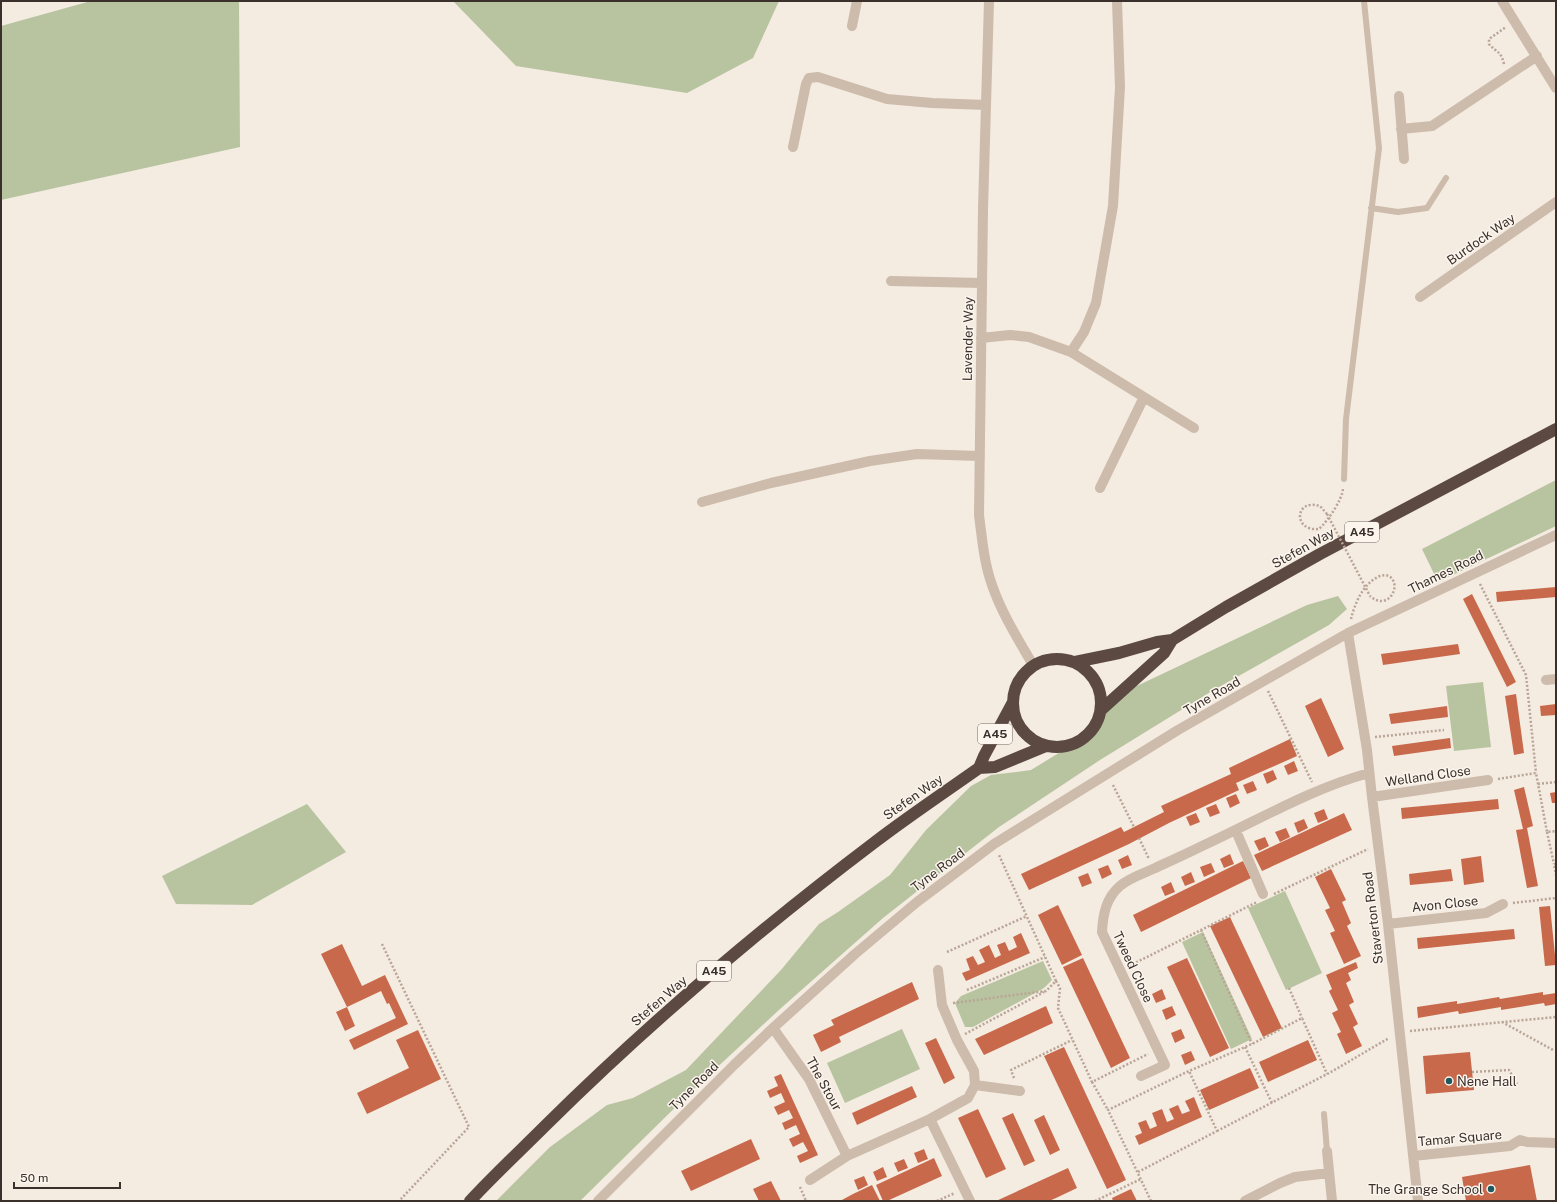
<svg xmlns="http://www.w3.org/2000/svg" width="1557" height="1202" font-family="'Public Sans',sans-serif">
<rect width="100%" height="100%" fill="#f4ebe1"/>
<path fill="#b8c4a0" d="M91 1H239L240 147 1 200V26Z
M453 1H779L753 58 687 93 516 66Z
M1556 480V526L1438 582 1422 549Z
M1338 596 1347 609 1329 625 1212 691 1100 760 999 827 883 918 780 1009 697 1086 580 1201H496L550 1147 607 1105 633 1098 686 1070 781 970 819 924 838 912 890 875 926 830 971 786 991 775 1031 770 1098 729 1110 697 1141 684 1307 605Z
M1483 682 1491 747 1454 751 1446 686Z
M307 804 346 852 252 905 176 904 162 876Z
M1285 891 1322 973 1286 990 1248 908Z
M1203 932 1252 1039 1231 1049 1182 942Z
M1043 961 1052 980 1044 988 973 1027H965L955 1003 961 996Z
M902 1029 920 1069 845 1103 827 1063Z"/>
<path fill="#c8694b" d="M1556 587V597L1497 602 1496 592Z
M1472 594 1516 682 1507 687 1463 599Z
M1458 644 1460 654 1383 665 1381 654Z
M1516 694 1524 753 1514 755 1505 696Z
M1321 698 1344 749 1328 757 1305 706Z
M1556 704V715L1541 716 1540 706Z
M1447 706 1448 717 1391 724 1389 714Z
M1450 738 1451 748 1394 756 1392 746Z
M1290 739 1297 756 1236 783 1239 790 1169 823 1129 844 1029 890 1021 874 1121 827 1124 832 1164 812 1161 806 1231 774 1229 768Z
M1294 761 1298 771 1288 775 1284 766Z
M1273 770 1277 779 1267 784 1263 774Z
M1253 781 1257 790 1247 794 1243 785Z
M1524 787 1533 826 1527 828 1538 886 1527 888 1516 830 1523 829 1514 790Z
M1556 792V803H1552L1550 793Z
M1236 794 1240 803 1230 808 1226 798Z
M1498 799 1499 809 1402 819 1401 808Z
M1216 804 1220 813 1210 817 1206 808Z
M1324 809 1328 819 1318 823 1314 813Z
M1196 813 1200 822 1190 826 1186 817Z
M1344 813 1352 830 1262 871 1254 855Z
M1304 819 1308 828 1298 833 1294 823Z
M1286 828 1290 837 1280 842 1275 832Z
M1265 837 1269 846 1259 851 1254 841Z
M1230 854 1234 864 1224 868 1220 859Z
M1128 855 1132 865 1122 869 1118 860Z
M1481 856 1484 882 1464 885 1461 859Z
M1243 861 1251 878 1141 932 1133 915Z
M1211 863 1215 872 1204 877 1200 867Z
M1108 865 1112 874 1102 879 1098 869Z
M1331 869 1346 900 1342 902 1351 923 1347 926 1361 956 1344 964 1330 933 1335 931 1325 910 1330 908 1315 877Z
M1451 869 1453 881 1410 885 1409 874Z
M1191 872 1195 882 1185 886 1181 877Z
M1088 873 1092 883 1082 887 1078 877Z
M1171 882 1175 892 1165 896 1161 887Z
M1058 905 1082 955 1062 965 1038 915Z
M1550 906 1556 965 1545 966 1539 907Z
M1230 917 1282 1028 1263 1037 1210 926Z
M1514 929 1515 939 1418 949 1417 938Z
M1021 933 1030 953 966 981 962 973 970 970 966 959 973 956 978 965 985 962 979 950 989 945 995 958 1001 955 997 945 1005 942 1009 951 1017 947 1013 937Z
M342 944 362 986 385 975 408 1024 354 1050 349 1040 396 1018 389 1003 387 1004 381 991 347 1007 321 954Z
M1083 958 1130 1058 1111 1068 1063 967Z
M1187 958 1229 1048 1210 1057 1167 967Z
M1356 962 1358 968 1348 973 1351 980 1346 983 1354 1002 1349 1005 1358 1024 1353 1027 1362 1046 1346 1054 1337 1034 1341 1032 1332 1013 1338 1010 1329 991 1332 989 1326 975Z
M912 982 919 999 839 1037 841 1042 821 1052 813 1035 834 1025 831 1020Z
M1162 989 1166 999 1156 1003 1152 994Z
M1543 992V995L1556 993V1004L1545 1006 1544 1003 1501 1010V1007L1459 1014 1458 1011 1418 1018 1417 1007 1457 1001V1004L1499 997 1500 999Z
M1046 1006 1053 1023 984 1055 975 1039Z
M1172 1006 1176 1015 1166 1020 1162 1010Z
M347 1007 355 1026 345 1031 336 1012Z
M1181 1029 1185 1038 1175 1043 1171 1033Z
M418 1030 441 1079 367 1114 357 1093 409 1068 396 1040Z
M936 1038 955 1078 944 1084 925 1043Z
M1308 1040 1317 1060 1268 1082 1259 1062Z
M1064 1047 1126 1180 1107 1189 1044 1056Z
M1191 1051 1195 1060 1185 1065 1181 1055Z
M1470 1052 1474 1090 1426 1094 1423 1056Z
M1250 1068 1259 1088 1209 1110 1200 1090Z
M781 1074 818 1155 800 1163 797 1156 808 1151 803 1142 793 1147 789 1139 800 1134 796 1125 785 1130 782 1123 793 1118 789 1110 778 1115 774 1107 785 1102 781 1093 770 1098 767 1091 778 1086 774 1077Z
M912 1086 917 1097 857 1125 852 1113Z
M1194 1097 1202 1117 1139 1145 1135 1136 1142 1133 1138 1123 1146 1120 1150 1129 1157 1126 1152 1113 1162 1109 1167 1122 1174 1119 1169 1109 1178 1105 1182 1114 1190 1111 1185 1101Z
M978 1109 1006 1169 986 1178 958 1118Z
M1013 1113 1035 1161 1024 1166 1002 1118Z
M1044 1115 1060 1150 1050 1155 1034 1120Z
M751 1139 760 1159 691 1191 681 1171Z
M924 1149 928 1159 918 1163 914 1153Z
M934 1158 942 1176 887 1201H883L876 1185Z
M904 1159 908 1168 898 1172 894 1163Z
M1530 1165 1537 1201H1466L1462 1177Z
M883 1167 887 1177 877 1181 873 1172Z
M1068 1168 1077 1188 1056 1198 1049 1201H996Z
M864 1176 868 1185 858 1190 854 1180Z
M771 1181 781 1201H759L753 1189Z
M872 1185 880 1201H840L853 1194Z
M1131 1189 1137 1201H1113L1112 1198Z"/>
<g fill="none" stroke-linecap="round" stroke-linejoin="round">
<path stroke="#b9a596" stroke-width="2.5" stroke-dasharray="2 2" stroke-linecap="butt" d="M1504 64C1501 51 1497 53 1489 44V39L1506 27
M1327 514 1320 506C1294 498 1293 532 1319 529 1327 522 1343 499 1343 488
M1480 584 1526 675 1536 773
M1351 619C1355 603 1363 583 1380 576 1383 575 1386 575 1389 576 1403 585 1388 612 1370 596
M1268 691 1312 782
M1375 737 1444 730
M1498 779 1536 773 1547 832 1556 831
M1538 784 1556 782
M1113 785 1134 827
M1547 832 1554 864
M1139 838 1149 859
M1556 864H1554L1556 875
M1274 894 1368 849
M1513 903 1556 898
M1201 930 1252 1044
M382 944 469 1127 399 1201
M947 952 1027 916
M1129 966 1257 902
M1056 981 1060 988 1058 1008 1092 1082 1148 1054
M1289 988 1302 1018
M967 990 1045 957
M953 1003 1046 991 1056 981 999 855
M1502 1022 1553 1050
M1410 1031 1556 1017
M965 1034 1044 992
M1245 1047 1272 1103
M1472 1072 1509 1070 1517 1084
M1014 1078 1011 1070 1072 1040
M1092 1082 1108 1110
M1217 1131 1331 1072 1389 1038
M1138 1172 1217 1131 1189 1071
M800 1187 806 1201
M937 1201 955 1193
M1095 1201 1141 1179
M1151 1201 1108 1110 1189 1071 1252 1044 1302 1018 1327 1074"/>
<path stroke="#cdbbac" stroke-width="6" d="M1371 208 1398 212 1427 208 1446 178
M1344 479 1346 419 1379 148 1364 1
M1324 1114 1327 1151"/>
<path stroke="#cdbbac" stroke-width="10" d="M989 1 983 209 979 515C982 538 984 563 992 585 1002 614 1018 639 1033 665
M1502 1 1556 88
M852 26 857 1
M1399 96 1404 159
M1401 129 1432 126 1537 56
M793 147 806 84 809 78 818 77 887 99 932 103 986 105
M891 281 982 283
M1420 297 1556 202
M981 338 1010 335 1029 337 1071 352 1194 428
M1071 352 1084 332 1096 303 1113 206 1120 87 1117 1
M1100 488 1144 397
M702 502 771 483 870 461 917 454 980 456
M1348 633 1367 750 1372 797 1388 924 1418 1201
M1546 680 1556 679
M1372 797 1488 780
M1236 831 1263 894
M1388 924 1486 913 1503 904
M938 970 942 1005 957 1040 974 1071 975 1085
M773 1028 809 1079 847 1156
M1141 1076 1165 1065 1102 932C1103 914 1106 898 1120 886 1129 878 1142 874 1153 869 1168 862 1184 855 1200 847 1255 822 1310 789 1369 773
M930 1119 970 1201
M1327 1151 1332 1201
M1413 1156 1510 1146 1520 1140 1527 1142 1556 1143
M810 1180 847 1156 930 1119 968 1098 975 1085 1020 1091
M598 1201 734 1065 773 1028 855 954 917 902 994 844 1178 730 1348 633 1556 535
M1245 1201 1280 1183 1295 1177 1329 1173"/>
<path stroke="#5c4a42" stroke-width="12" d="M1013 703a44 44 0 1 1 88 0a44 44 0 1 1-88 0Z
M1075 662 1119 653 1157 642 1172 640
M1101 710 1164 653 1172 640 1226 607 1320 554 1556 429
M979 768 984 756 1013 702
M470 1201C494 1175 521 1150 546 1125 649 1023 760 929 875 842 909 816 945 792 979 768L995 767 1046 746"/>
<path stroke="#b9a596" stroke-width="2.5" stroke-dasharray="2 2" stroke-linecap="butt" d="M1327 514 1370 596"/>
</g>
<g fill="#1f5a5e" stroke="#fbf5ee" stroke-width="1.5">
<circle cx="1449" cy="1081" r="4"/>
<circle cx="1491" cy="1189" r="4"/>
</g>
<g text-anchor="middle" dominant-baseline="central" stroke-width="3" stroke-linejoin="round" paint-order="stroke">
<g fill="#fbf5ee" stroke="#756b66" stroke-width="1">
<rect x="1345" y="522" width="34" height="20" rx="3"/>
<rect x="978" y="724" width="34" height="20" rx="3"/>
<rect x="697" y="961" width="34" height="20" rx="3"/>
</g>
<g font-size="12" font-weight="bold" fill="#3b302b">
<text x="1362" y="532">A45</text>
<text x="995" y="734">A45</text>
<text x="714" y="971">A45</text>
</g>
<g font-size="13" fill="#3b302b" stroke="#fbf5ee">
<text transform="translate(1481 239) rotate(-35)">Burdock Way</text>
<text transform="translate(968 339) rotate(-89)">Lavender Way</text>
<text transform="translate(1303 548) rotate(-29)">Stefen Way</text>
<text transform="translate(1446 572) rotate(-26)">Thames Road</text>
<text transform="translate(1212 696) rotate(-30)">Tyne Road</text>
<text transform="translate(1428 776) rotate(-8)">Welland Close</text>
<text transform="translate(913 797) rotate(-35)">Stefen Way</text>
<text transform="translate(938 870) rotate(-37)">Tyne Road</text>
<text transform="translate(1445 904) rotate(-6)">Avon Close</text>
<text transform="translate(1373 918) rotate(-97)">Staverton Road</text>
<text transform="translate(1133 967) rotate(65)">Tweed Close</text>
<text transform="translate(659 1001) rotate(-41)">Stefen Way</text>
<text transform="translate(824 1084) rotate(61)">The Stour</text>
<text transform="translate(694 1086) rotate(-45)">Tyne Road</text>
<text transform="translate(1460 1138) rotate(-5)">Tamar Square</text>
</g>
<g font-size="13" fill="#3b302b" stroke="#fbf5ee" text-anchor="start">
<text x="1457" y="1081">Nene Hall</text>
<text x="1483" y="1189" text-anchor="end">The Grange School</text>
</g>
</g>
<rect width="1557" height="1202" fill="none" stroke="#3b302b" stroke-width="4"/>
<path d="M14 1182v6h106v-6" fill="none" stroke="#3b302b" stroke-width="2"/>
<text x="20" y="1182" font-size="12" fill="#3b302b" stroke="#fbf5ee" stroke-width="3" paint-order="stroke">50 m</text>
</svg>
